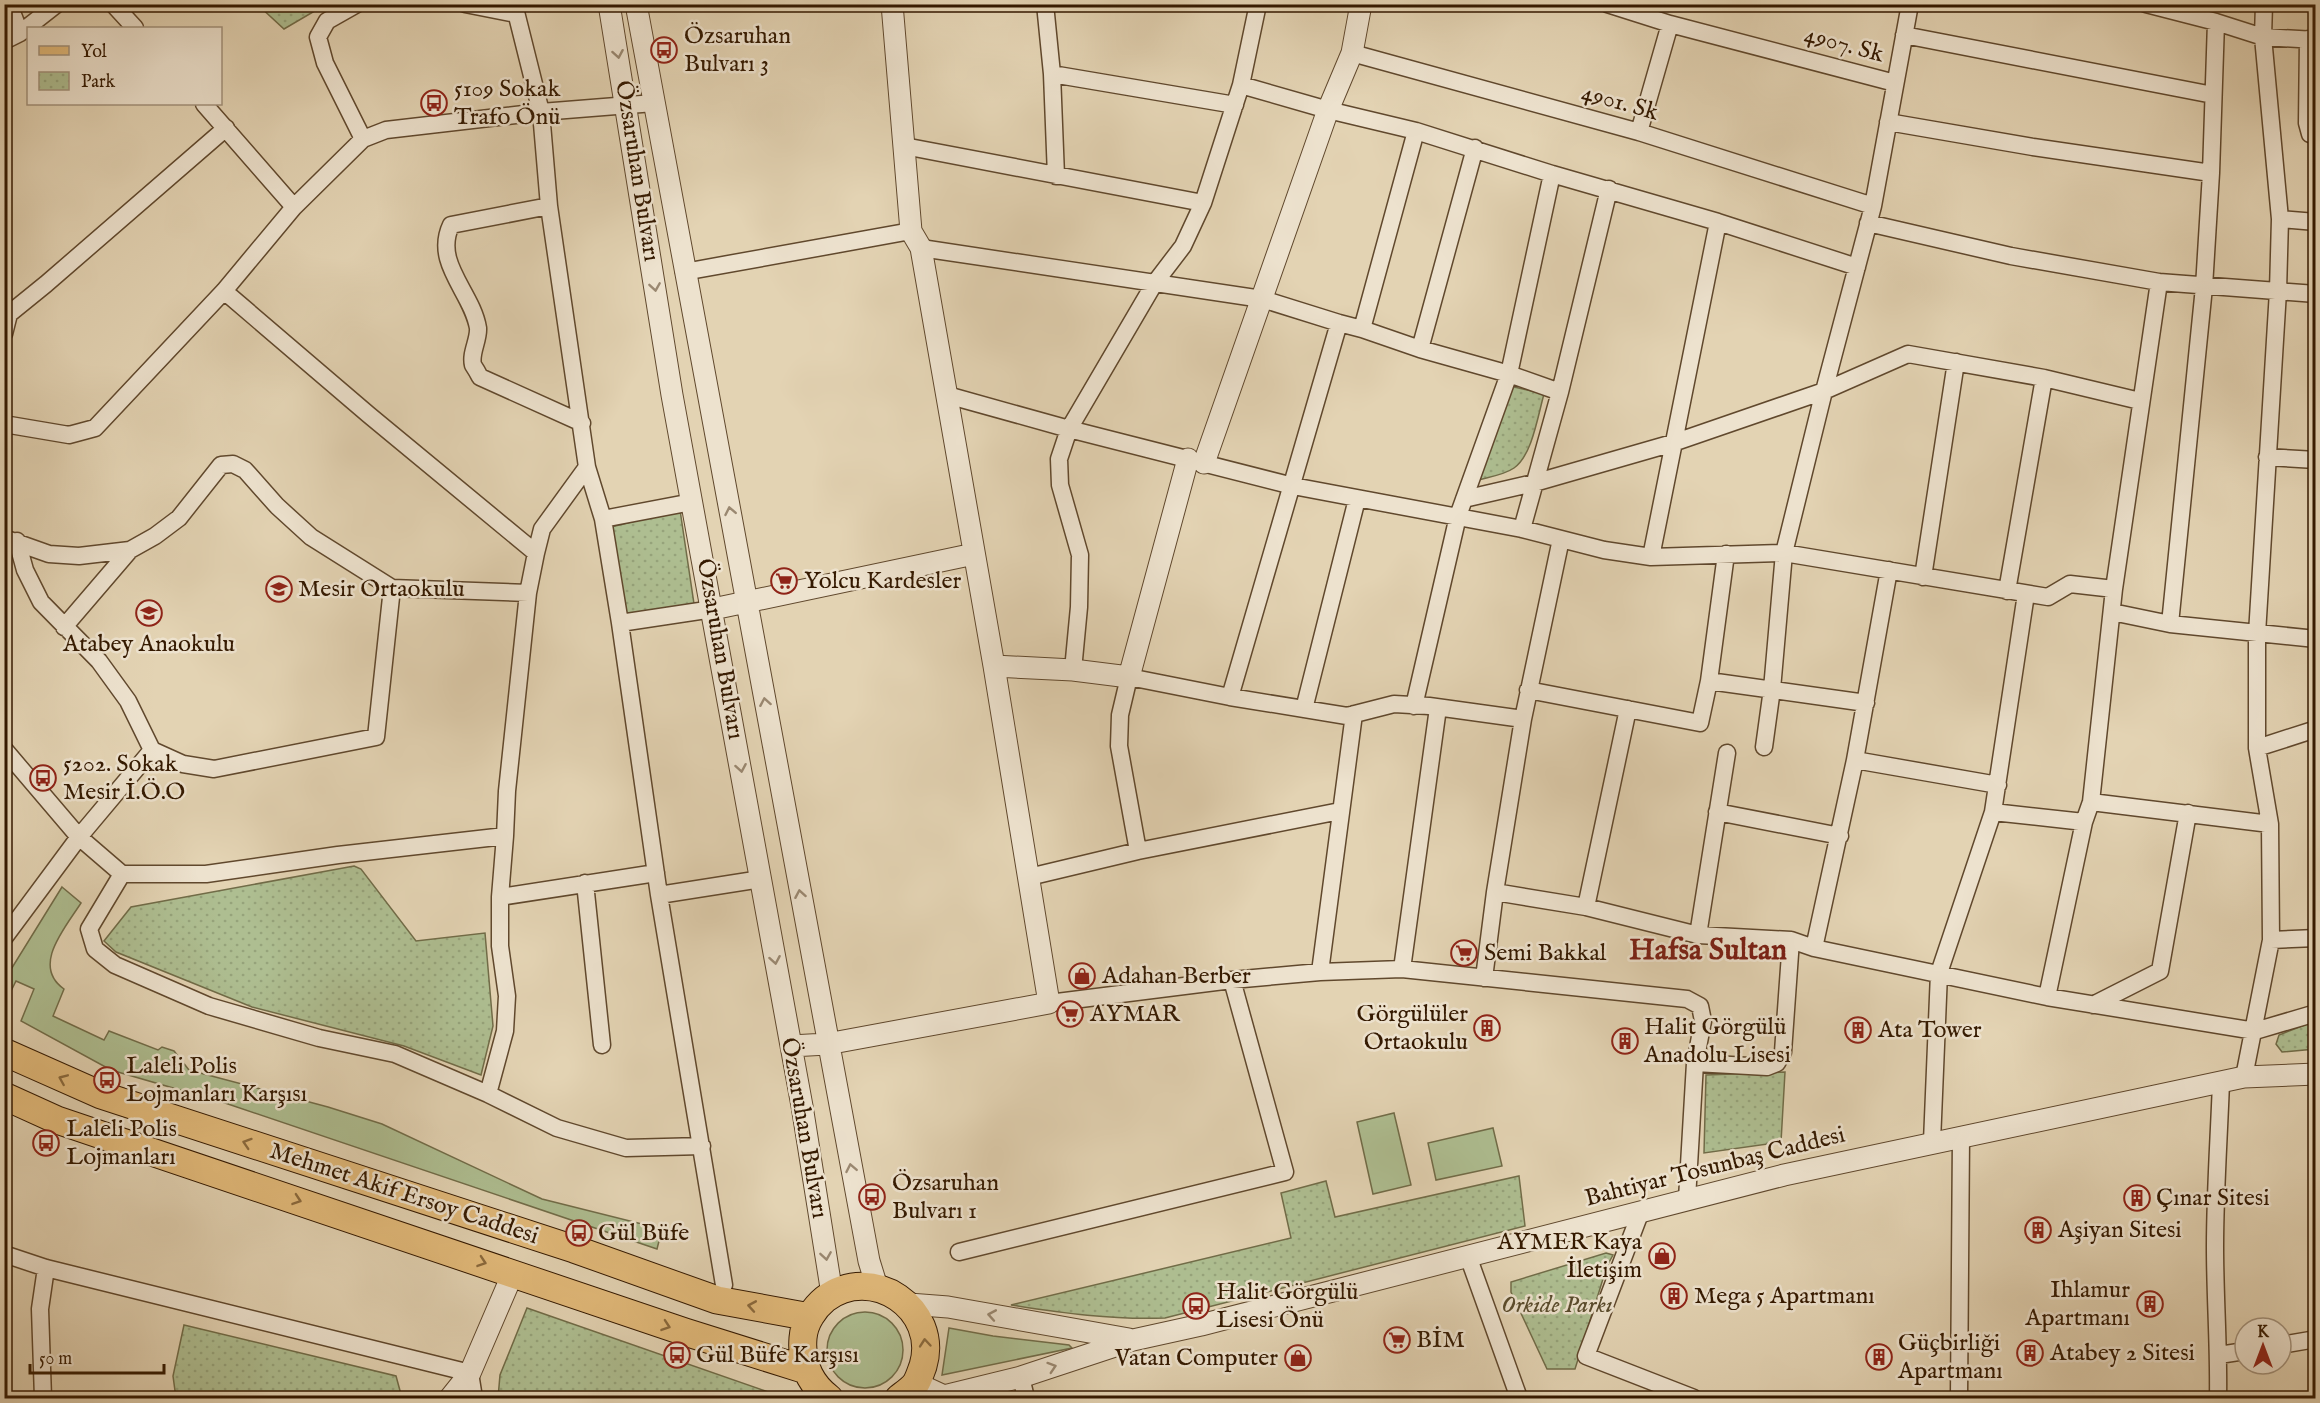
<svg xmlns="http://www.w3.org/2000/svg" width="2320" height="1403" font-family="'IM FELL English',serif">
<defs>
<pattern id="park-dots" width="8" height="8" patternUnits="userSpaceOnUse" patternTransform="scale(1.5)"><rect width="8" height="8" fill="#aebe91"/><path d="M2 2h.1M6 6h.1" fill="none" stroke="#96a37b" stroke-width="1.8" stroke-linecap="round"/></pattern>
</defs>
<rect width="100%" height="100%" fill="#e3d3b3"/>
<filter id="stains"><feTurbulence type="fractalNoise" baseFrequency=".00333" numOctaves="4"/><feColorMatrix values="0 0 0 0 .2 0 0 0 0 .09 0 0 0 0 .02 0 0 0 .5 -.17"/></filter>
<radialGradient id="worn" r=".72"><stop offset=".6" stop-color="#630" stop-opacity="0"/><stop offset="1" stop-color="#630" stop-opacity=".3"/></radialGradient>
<path fill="#aebe91" stroke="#716c48" stroke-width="1.5" d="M62 887 81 903C65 928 31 966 64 989L53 1016 104 1040 109 1031 158 1050 162 1047 174 1051 189 1070 328 1107 382 1124 542 1199 662 1229 657 1249 225 1103 111 1070 21 1021 34 989 16 981 6 1001 5 979Z
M1394 1113 1411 1185 1373 1194 1357 1122Z
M1493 1128 1502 1166 1436 1180 1428 1143Z
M827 1350a38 38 0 1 1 76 0a38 38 0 1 1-76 0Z
M949 1328 993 1336 1069 1345 1072 1348 942 1375Z"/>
<path fill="url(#park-dots)" stroke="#716c48" stroke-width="1.5" d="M258 5H325L284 29Z
M1510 386 1544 394C1538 415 1532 456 1514 468 1504 475 1489 477 1478 480Z
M680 510 694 604 625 615 611 527Z
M354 866 361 869 416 941 485 933 493 1026 481 1075 404 1046 252 1007 116 952 104 941 131 907Z
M2315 1021V1049L2282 1052 2276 1044 2279 1035Z
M1785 1072 1781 1142 1704 1153 1706 1075Z
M1519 1176 1525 1226 1165 1318C1112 1320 1062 1313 1011 1305L1291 1238 1281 1193 1326 1181 1335 1217Z
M1606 1253 1613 1255 1607 1266 1575 1369H1547L1511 1292V1282Z
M527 1308 771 1393V1398H498L500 1375Z
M184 1325 396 1376 402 1398H176L173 1376Z"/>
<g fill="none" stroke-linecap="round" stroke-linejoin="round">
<g stroke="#60482d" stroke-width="19">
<path id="minor" d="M9 4 20 33
M113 4 135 28
M357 4 327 21 318 37 325 63 363 139
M465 4 516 14
M1045 4 1052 74 1056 176
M1607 4 1670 24 1895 83
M2146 4 2216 22 2263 37 2316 40
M1904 35 2213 95
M2308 39 2307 123 2310 134 2316 136
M4 41 20 33 57 4
M1352 53 1639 132 1873 206
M1052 74 1235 105
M1241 85 1328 110 1416 131 1552 174 1718 222 1857 267
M204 104 294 207
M1888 122 2033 147 2211 173
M1639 132 1670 24
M904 146 1203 203
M549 206 451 225C433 263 472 292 478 328 479 340 470 353 473 365 475 368 478 373 480 377L582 423
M2280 219 2316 222
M1868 223 2011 256 2159 282 2316 294
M921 248 1262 299 1339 323 1362 329 1420 349 1509 374 1560 392
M684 272 911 231
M224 291 369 415 536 553
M1362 329 1416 131
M4 334 9 314 46 284 226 128
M1420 349 1475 148
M947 395 1069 429 1293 486 1522 529 1604 550 1651 557 1784 553 2048 597 2070 584 2114 589
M4 424 69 435 95 428 224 291 294 207 363 139 386 130 541 112 654 103
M2267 457 2316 460
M587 467 603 519 620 623 659 895 724 1285
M1464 499 1534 483 1673 443 1824 391 1908 354 2044 378 2140 401
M603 519 692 502
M1522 529 1560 392 1609 189
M4 538 49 554 79 556 130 550 155 536 179 518 221 465 233 464 245 470 277 506 311 537 392 588 376 737 214 769 183 764 152 750 128 701 99 661 41 602 25 570 17 541
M1651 557 1718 222
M1923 577 1956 362
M392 588 528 593
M2007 591 2044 378
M2112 612 2170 624 2316 639
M620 623 713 609
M2170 624 2204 287 2211 173 2216 22
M64 627 130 550
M1073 670 1079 607 1080 555 1060 485 1059 459 1069 429 1154 284 1183 246 1203 203 1241 85 1258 4
M1709 681 1866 703
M1528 690 1700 723 1709 681 1726 554
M1230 697 1339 323
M1414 706 1458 516 1509 374 1552 174
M1304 709 1357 499
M1764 747 1772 689 1784 553 1824 391 1873 206 1910 4
M2257 748 2316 729
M4 749 79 837 122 874H206L338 855 505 836 507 791 528 593 536 553 542 529 587 467 549 206 541 112 514 4
M1855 760 1998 785
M2091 802 2270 824
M1717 812 1840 836
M1993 812 2084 822
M1138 851 1119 746 1120 715 1129 677 1230 697 1347 716 1394 704 1429 706 1523 719
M122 874 89 929 95 949 115 965 209 1006 319 1038 395 1054 488 1094 557 1128 626 1148 702 1146
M1029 877 1138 851 1340 811
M585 883 602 1045
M1495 892 1586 907 1698 935 1791 940 1814 948 2047 997 2255 1031 2316 1013
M659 895 761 879
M500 897 656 873
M1586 907 1628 709
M1698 935 1727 753
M4 938 79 837 152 750
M2271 940 2316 938
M1814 948 1855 760 1889 570
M1402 969 1438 708
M1320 972 1354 714
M1484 978 1495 892 1523 719 1561 539
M2047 997 2084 822 2091 802 2114 589 2159 282
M1049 1003 1232 980 1320 972 1402 969 1687 999 1700 1006 1703 1021 1695 1063 1687 1199
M2093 1005 2160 971 2188 813
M1695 1063 1767 1067 1777 1063 1783 1052 1791 940
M2244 1077 2271 940 2270 824 2257 748V634L2278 291 2280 219 2263 37 2264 4
M488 1094 505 1031 507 996 500 946V897L505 836
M1932 1142 1939 973 1993 812 2026 594
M1641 1211 1586 1356 1694 1398
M959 1252 1285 1172 1232 980
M4 1254 46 1268 470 1373 474 1398
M1468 1256 1519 1398
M2281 1345 2316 1339
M2219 1355 2245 1351
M1021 1377 1026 1398
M43 1398 40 1309 46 1268
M1959 1398 1961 1136
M2218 1398C2219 1348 2215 1298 2215 1247 2215 1192 2219 1137 2221 1082"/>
</g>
<g stroke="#60482d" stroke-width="23">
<path id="tertiary" d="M609 4 672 395 802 1106 832 1294
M636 4 869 1261 877 1287
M1204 463 1328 110 1352 53 1361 4
M713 609 974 554
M994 666 1073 670 1129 677 1188 459
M791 1046 827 1044 1049 1003 994 666 921 248 911 231 892 4
M909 1304 948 1307 1129 1339
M916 1383 944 1396 1021 1377 1133 1340 1201 1325 1784 1175 2244 1077 2316 1074
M450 1398 470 1373 513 1273"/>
</g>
<g stroke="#341900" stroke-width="29">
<path id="primary" d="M4 1052 101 1095 574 1249 717 1300 810 1317
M4 1096 57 1120 685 1332 806 1370
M829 1398C809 1383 801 1363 803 1338 804 1323 814 1308 825 1299 872 1263 940 1309 923 1366 921 1371 919 1378 916 1383 912 1389 904 1394 899 1398"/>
</g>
<use href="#minor" stroke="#ede2ce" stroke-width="16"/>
<use href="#tertiary" stroke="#ede2ce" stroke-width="21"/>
<use href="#primary" stroke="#e2ba7a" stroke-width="27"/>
</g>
<defs><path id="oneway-chevron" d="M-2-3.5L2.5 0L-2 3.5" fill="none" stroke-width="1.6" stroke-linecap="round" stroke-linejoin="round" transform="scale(1.5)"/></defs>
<g stroke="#9a8871">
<use href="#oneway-chevron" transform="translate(618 54) rotate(80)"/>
<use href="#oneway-chevron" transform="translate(655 287) rotate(81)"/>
<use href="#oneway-chevron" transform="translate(730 511) rotate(-101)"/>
<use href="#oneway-chevron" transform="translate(765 702) rotate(-100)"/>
<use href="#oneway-chevron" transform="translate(741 768) rotate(80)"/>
<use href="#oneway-chevron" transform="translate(800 894) rotate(-100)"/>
<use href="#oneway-chevron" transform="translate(775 960) rotate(80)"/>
<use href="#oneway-chevron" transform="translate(851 1168) rotate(-101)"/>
<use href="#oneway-chevron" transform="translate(826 1256) rotate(81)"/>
<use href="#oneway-chevron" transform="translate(992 1315) rotate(-170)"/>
<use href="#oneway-chevron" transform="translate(1052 1367) rotate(-18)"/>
</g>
<g stroke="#8b6a3d">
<use href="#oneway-chevron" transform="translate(63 1079) rotate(-157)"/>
<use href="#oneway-chevron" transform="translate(247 1143) rotate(-162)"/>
<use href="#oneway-chevron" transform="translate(297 1200) rotate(19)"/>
<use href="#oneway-chevron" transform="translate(482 1262) rotate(19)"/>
<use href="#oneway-chevron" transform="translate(752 1306) rotate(-170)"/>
<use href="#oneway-chevron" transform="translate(666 1326) rotate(19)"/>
<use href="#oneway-chevron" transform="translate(925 1343) rotate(-95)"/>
</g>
<defs>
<g id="bus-ring" transform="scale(1.35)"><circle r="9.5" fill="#ede2ce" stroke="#8f2418" stroke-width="1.5"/><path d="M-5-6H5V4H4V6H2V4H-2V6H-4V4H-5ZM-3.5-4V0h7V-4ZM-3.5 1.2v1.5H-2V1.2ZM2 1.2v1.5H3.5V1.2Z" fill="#8f2418"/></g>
<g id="supermarket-ring" transform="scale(1.35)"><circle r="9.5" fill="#ede2ce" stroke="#8f2418" stroke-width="1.5"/><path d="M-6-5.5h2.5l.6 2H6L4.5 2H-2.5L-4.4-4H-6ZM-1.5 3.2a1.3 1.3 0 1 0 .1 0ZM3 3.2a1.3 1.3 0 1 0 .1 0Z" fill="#8f2418"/></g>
<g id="school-ring" transform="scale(1.35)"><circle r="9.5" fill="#ede2ce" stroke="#8f2418" stroke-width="1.5"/><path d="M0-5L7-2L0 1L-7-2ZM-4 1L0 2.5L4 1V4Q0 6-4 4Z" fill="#8f2418"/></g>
<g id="shop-ring" transform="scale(1.35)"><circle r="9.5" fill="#ede2ce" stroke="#8f2418" stroke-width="1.5"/><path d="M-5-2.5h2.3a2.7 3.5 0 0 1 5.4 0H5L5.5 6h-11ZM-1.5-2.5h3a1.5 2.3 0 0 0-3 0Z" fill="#8f2418"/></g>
<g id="building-ring" transform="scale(1.35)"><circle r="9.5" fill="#ede2ce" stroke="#8f2418" stroke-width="1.5"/><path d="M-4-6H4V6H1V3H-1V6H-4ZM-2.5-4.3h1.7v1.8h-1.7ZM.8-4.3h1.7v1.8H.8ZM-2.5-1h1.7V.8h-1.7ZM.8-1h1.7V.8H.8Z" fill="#8f2418"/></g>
</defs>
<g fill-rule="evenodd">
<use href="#bus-ring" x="664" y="50"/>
<use href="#bus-ring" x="434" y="103"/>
<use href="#supermarket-ring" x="784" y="581"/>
<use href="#school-ring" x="279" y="589"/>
<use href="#school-ring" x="149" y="613"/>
<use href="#bus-ring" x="43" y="778"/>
<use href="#supermarket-ring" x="1464" y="953"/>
<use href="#shop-ring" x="1082" y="976"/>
<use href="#supermarket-ring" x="1070" y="1014"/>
<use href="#building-ring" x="1487" y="1028"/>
<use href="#building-ring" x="1858" y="1030"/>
<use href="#building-ring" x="1625" y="1041"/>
<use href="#bus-ring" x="107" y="1080"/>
<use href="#bus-ring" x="46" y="1143"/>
<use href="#bus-ring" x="872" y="1197"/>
<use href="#building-ring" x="2137" y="1198"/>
<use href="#building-ring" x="2038" y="1230"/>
<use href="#bus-ring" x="579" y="1233"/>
<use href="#shop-ring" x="1662" y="1256"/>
<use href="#building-ring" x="1674" y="1296"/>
<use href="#building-ring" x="2150" y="1304"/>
<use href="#bus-ring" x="1196" y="1306"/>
<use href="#supermarket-ring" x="1397" y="1340"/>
<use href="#building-ring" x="2030" y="1353"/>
<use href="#bus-ring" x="677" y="1355"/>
<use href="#building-ring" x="1879" y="1357"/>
<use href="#shop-ring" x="1298" y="1358"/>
</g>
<g text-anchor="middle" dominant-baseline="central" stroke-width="5" stroke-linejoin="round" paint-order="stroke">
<g font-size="24" fill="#341900" stroke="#ede2ce" text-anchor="start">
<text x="684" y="36">Özsaruhan<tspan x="684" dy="28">Bulvarı 3</tspan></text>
<text x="454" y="89">5109 Sokak<tspan x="454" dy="28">Trafo Önü</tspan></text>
<text x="804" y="581">Yolcu Kardesler</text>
<text x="298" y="589">Mesir Ortaokulu</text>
<text x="149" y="644" text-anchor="middle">Atabey Anaokulu</text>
<text x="63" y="764">5202. Sokak<tspan x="63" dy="28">Mesir İ.Ö.O</tspan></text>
<text x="1484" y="953">Semi Bakkal</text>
<text x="1102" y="976">Adahan Berber</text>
<text x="1090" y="1014">AYMAR</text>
<text x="1468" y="1014" text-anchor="end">Görgülüler<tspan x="1468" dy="28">Ortaokulu</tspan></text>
<text x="1644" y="1027">Halit Görgülü<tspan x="1644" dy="28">Anadolu Lisesi</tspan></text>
<text x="1878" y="1030">Ata Tower</text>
<text x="126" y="1066">Laleli Polis<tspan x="126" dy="28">Lojmanları Karşısı</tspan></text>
<text x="66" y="1129">Laleli Polis<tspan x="66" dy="28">Lojmanları</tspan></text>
<text x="892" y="1183">Özsaruhan<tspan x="892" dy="28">Bulvarı 1</tspan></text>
<text x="2156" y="1198">Çınar Sitesi</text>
<text x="2058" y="1230">Aşiyan Sitesi</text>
<text x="598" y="1233">Gül Büfe</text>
<text x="1642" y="1242" text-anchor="end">AYMER Kaya<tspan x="1642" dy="28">İletişim</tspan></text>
<text x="2130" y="1290" text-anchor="end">Ihlamur<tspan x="2130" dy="28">Apartmanı</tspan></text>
<text x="1216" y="1292">Halit Görgülü<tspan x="1216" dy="28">Lisesi Önü</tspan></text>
<text x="1694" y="1296">Mega 5 Apartmanı</text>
<text x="1416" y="1340">BİM</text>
<text x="1898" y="1343">Güçbirliği<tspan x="1898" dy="28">Apartmanı</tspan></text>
<text x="2050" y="1353">Atabey 2 Sitesi</text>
<text x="696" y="1355">Gül Büfe Karşısı</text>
<text x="1278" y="1358" text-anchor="end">Vatan Computer</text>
</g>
<g font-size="24" fill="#341900" stroke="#ede2ce">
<text transform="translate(1844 45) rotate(15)">4907. Sk</text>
<text transform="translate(1620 103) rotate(16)">4901. Sk</text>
<text transform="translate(637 171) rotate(81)">Özsaruhan Bulvarı</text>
<text transform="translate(720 649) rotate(80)">Özsaruhan Bulvarı</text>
<text transform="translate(804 1128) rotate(80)">Özsaruhan Bulvarı</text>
<text transform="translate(1715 1167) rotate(-14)">Bahtiyar Tosunbaş Caddesi</text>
<text transform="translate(404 1194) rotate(18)">Mehmet Akif Ersoy Caddesi</text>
</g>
<g font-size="24" font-style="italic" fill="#594b2c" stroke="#ede2ce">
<text x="1557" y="1305">Orkide Parkı</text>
</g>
<g font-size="30" font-weight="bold" fill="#7a1f14" stroke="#ede2ce">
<text x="1708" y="951">Hafsa Sultan</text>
</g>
</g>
<rect width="2320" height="1403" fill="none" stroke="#e3d3b3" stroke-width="24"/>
<rect x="6" y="6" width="2308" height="1391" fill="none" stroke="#341900" stroke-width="3"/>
<rect x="12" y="12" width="2296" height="1379" fill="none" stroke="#341900" stroke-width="1.5"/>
<rect x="27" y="27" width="195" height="78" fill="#ede2ce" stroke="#a3927c" stroke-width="1.5"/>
<rect x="39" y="46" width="30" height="9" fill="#e2ba7a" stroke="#a3927c" stroke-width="1.5"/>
<text x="81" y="57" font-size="18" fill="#341900">Yol</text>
<rect x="39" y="72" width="30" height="18" fill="url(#park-dots)" stroke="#a3927c" stroke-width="1.5"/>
<text x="81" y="87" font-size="18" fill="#341900">Park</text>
<g transform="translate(2263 1346)"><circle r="28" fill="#ede2ce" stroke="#a3927c" stroke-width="1.5"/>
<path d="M0-4.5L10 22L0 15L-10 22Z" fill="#8f2418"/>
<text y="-9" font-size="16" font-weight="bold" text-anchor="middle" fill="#341900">K</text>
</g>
<path d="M30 1364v9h134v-9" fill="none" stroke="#341900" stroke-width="3"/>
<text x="39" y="1364" font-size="18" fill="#341900" stroke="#ede2ce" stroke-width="4.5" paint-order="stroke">50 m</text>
<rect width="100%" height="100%" filter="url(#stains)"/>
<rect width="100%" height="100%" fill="url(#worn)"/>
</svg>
